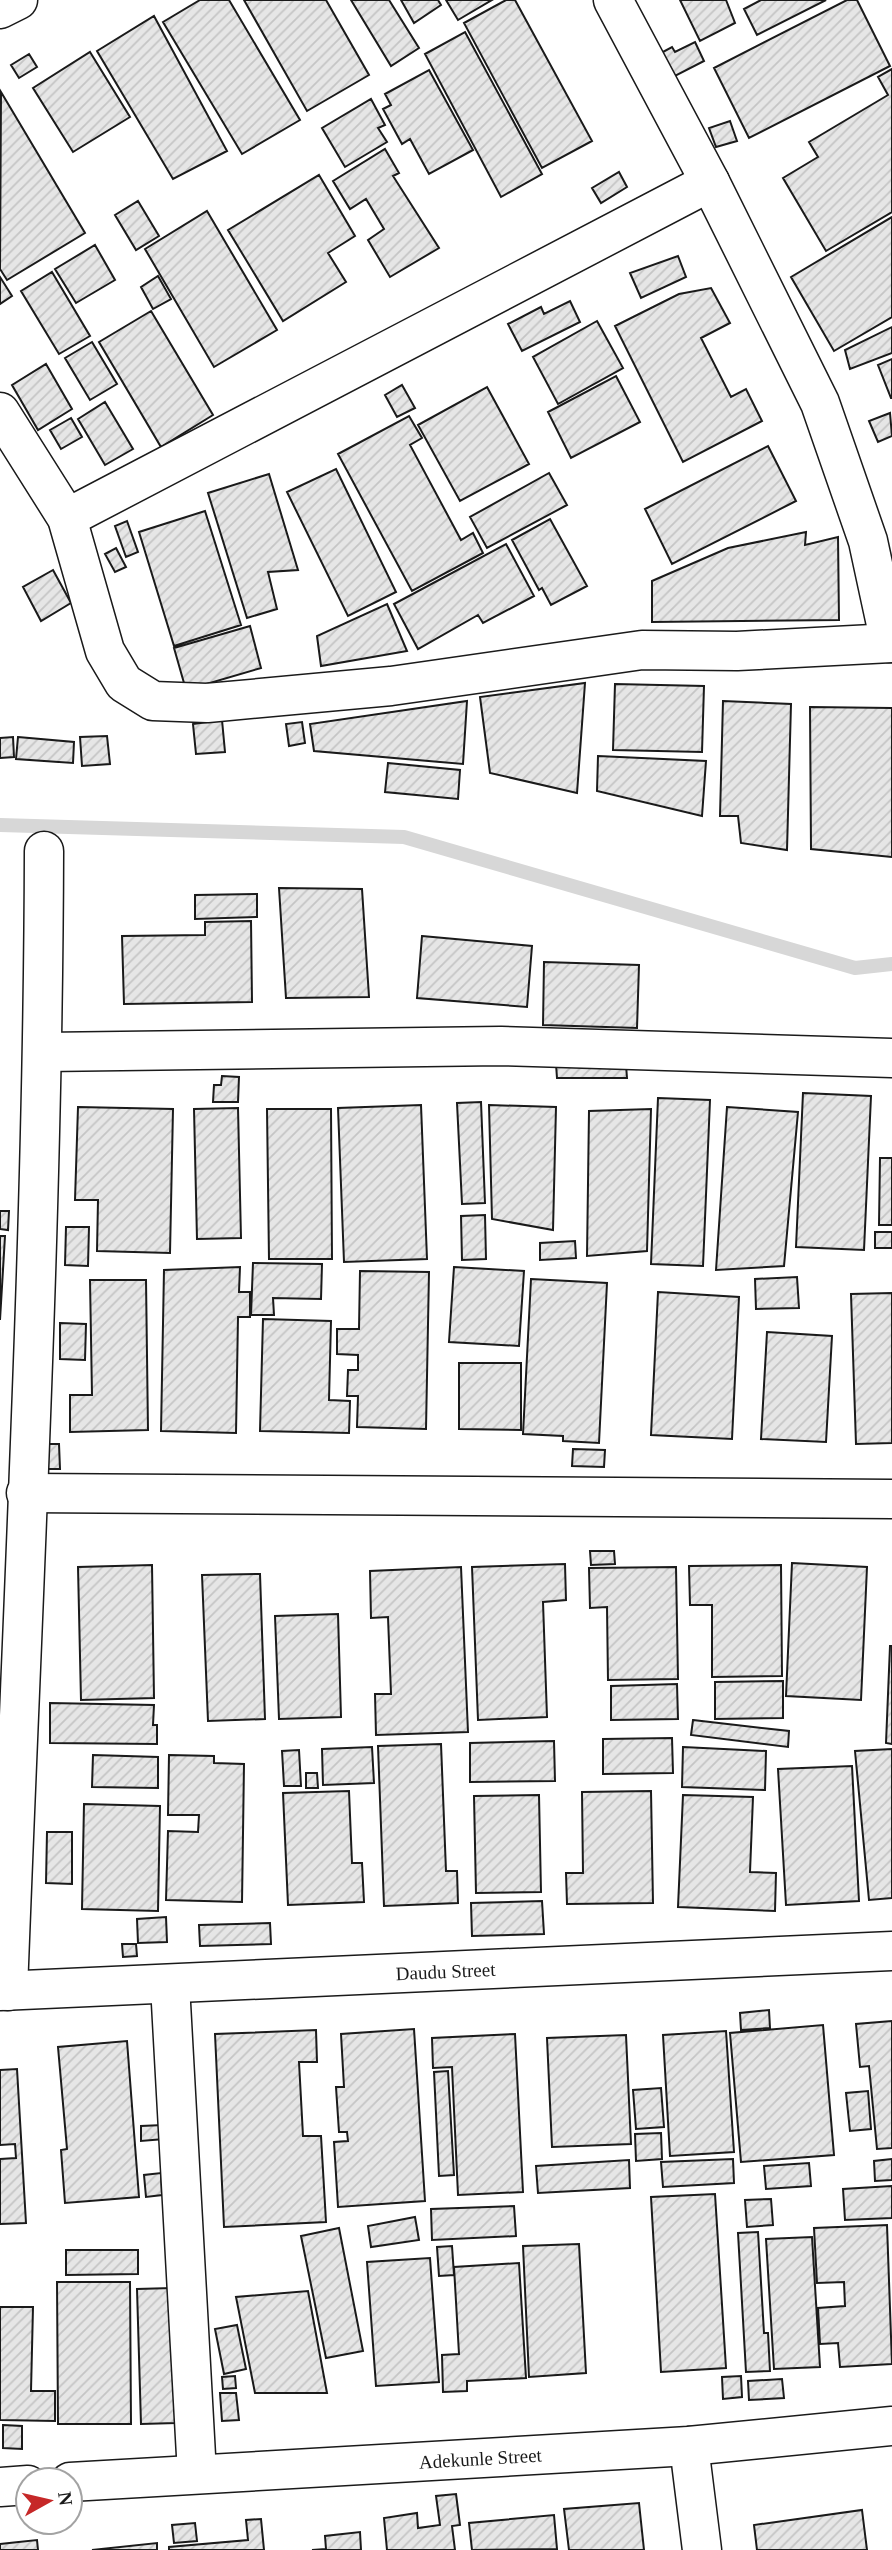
<svg xmlns="http://www.w3.org/2000/svg" width="892" height="2550" font-family="Georgia,serif">
<defs>
<pattern id="building-hatch" width="6" height="6" patternUnits="userSpaceOnUse" patternTransform="scale(1.75)"><rect width="6" height="6" fill="#e6e6e6"/><path d="M-1 1l2-2M0 6l6-6M5 7l2-2" fill="none" stroke="#c5c5c5"/></pattern>
</defs>
<rect width="100%" height="100%" fill="#fff"/>
<g fill="none" stroke-linecap="round" stroke-linejoin="round">
<path stroke="#d7d7d7" stroke-width="14" d="M0 825 404 837 855 968 892 964"/>
</g>
<path fill="url(#building-hatch)" stroke="#1a1a1a" stroke-width="2" d="M200 0H229L300 120 242 154 163 22Z
M244 0H326L369 75 307 111Z
M351 0H389L419 48 391 66Z
M401 0H438L441 5 414 23Z
M446 0H492L458 20Z
M506 0H515L592 141 542 168 464 23Z
M680 0H726L735 23 700 41Z
M761 0H826L757 35 744 9Z
M847 0H857L890 66 749 138 714 68Z
M154 16 227 151 173 179 97 51Z
M465 32 542 174 501 197 425 54Z
M695 42 704 61 673 77 661 53 672 47 675 52Z
M90 52 130 117 73 152 33 88Z
M29 54 37 67 19 78 11 65Z
M892 69V212L826 251 783 178 818 157 809 142 888 95 878 77Z
M429 70 473 150 429 174 410 139 402 144 383 109 391 105 385 94Z
M1 92 85 233 7 280 0 269Z
M371 99 385 125 378 128 387 142 345 167 322 128Z
M730 121 737 141 716 147 709 128Z
M385 149 399 173 393 176 439 248 390 277 368 240 384 229 366 199 350 209 333 181Z
M619 172 627 187 601 203 592 188Z
M319 175 355 236 328 253 346 282 283 321 228 230Z
M138 201 159 236 136 250 115 215Z
M207 211 277 330 214 367 145 249Z
M892 217V317L834 351 791 277Z
M95 245 115 280 76 303 55 269Z
M678 256 686 277 641 298 630 273Z
M52 272 90 336 59 354 21 291Z
M158 276 171 299 153 309 141 287Z
M0 277 12 296 0 304Z
M711 288 730 323 701 338 731 397 746 389 762 421 683 462 615 326 679 294Z
M570 301 580 322 522 351 508 324 541 307 544 314Z
M151 311 213 415 161 447 99 342Z
M597 321 623 368 558 404 533 357Z
M892 327V353L850 369 845 350Z
M92 342 117 384 90 400 65 358Z
M892 359V398H891L878 365Z
M46 364 72 409 38 430 12 385Z
M616 376 640 422 571 458 548 412Z
M402 385 415 408 397 417 385 395Z
M487 387 529 464 460 501 418 425Z
M105 402 133 449 105 465 78 419Z
M890 413 892 436 878 442 869 421Z
M409 416 422 438 410 445 461 540 473 533 483 553 412 591 338 454Z
M71 418 82 437 61 449 50 430Z
M768 446 796 501 672 564 645 509Z
M336 469 396 592 348 616 287 492Z
M549 473 567 505 487 548 470 517Z
M269 474 298 570 268 572 277 609 247 618 208 493Z
M205 511 241 625 174 646 139 532Z
M550 519 587 586 551 605 542 588 539 590 512 540Z
M127 521 138 552 126 557 115 526Z
M806 532 805 545 838 537 839 620 652 622V581L728 548Z
M506 544 534 596 483 623 478 615 418 649 394 604Z
M116 548 126 567 115 572 105 554Z
M53 570 71 603 41 621 23 587Z
M387 604 407 651 321 666 317 636Z
M250 626 261 668 186 690 174 648Z
M585 683 577 793 490 773 480 697Z
M615 684 704 686 702 752 613 750Z
M467 701 463 764 314 751 310 724Z
M723 701 791 704 787 850 741 843 738 816H720Z
M810 707 892 708V857L811 849Z
M222 720 225 752 196 754 193 724Z
M302 722 305 743 289 746 286 724Z
M107 736 110 764 82 766 80 737Z
M13 737 14 757 0 758V738Z
M18 737 74 742 73 763 16 759Z
M598 756 706 761 702 816 597 791Z
M388 763 460 770 458 799 385 792Z
M279 888 362 889 369 997 286 998Z
M257 894V917L195 919V895Z
M251 921 252 1002 124 1004 122 936 205 935V922Z
M422 936 532 946 527 1007 417 998Z
M544 962 639 965 637 1028 543 1025Z
M556 1064 626 1065 627 1078H557Z
M222 1076 239 1077 238 1102H213L214 1085H221Z
M803 1093 871 1096 864 1250 796 1247Z
M658 1098 710 1100 703 1266 651 1264Z
M481 1102 485 1203 462 1204 457 1103Z
M421 1105 427 1259 344 1262 338 1108Z
M489 1105 556 1107 553 1230 492 1219Z
M78 1107 173 1109 170 1253 97 1251 98 1200H75Z
M727 1107 798 1112 784 1266 716 1270Z
M238 1108 241 1238 197 1239 194 1109Z
M267 1109H331L332 1259H269Z
M651 1109 647 1251 587 1256 589 1111Z
M880 1158H892V1225H879Z
M0 1211H9L8 1230 0 1229Z
M485 1215 486 1259 462 1260 461 1216Z
M66 1227H89L88 1266 65 1265Z
M875 1232H892V1248H875Z
M0 1236H5L0 1320Z
M575 1241 576 1258 540 1260V1243Z
M253 1263 322 1264 321 1299 273 1298 274 1315H251Z
M240 1267 239 1292H250V1317H238L236 1433 161 1431 164 1270Z
M454 1267 524 1271 519 1346 449 1342Z
M360 1271 429 1272 426 1429 357 1427 358 1396H347L348 1370H358V1355L337 1354V1329H359Z
M797 1277 799 1308 756 1309 755 1279Z
M531 1279 607 1283 599 1443 563 1441V1436L523 1434Z
M90 1280H146L148 1430 70 1432V1395H92Z
M658 1292 739 1297 732 1439 651 1435Z
M892 1293V1443L856 1444 851 1294Z
M263 1319 331 1321 329 1400 350 1401 349 1433 260 1431Z
M60 1323 86 1324 85 1360 60 1359Z
M767 1332 832 1336 826 1442 761 1439Z
M459 1363H521V1430L459 1429Z
M43 1444H59L60 1469H43Z
M573 1449 605 1450 604 1467 572 1466Z
M590 1551H614L615 1564 591 1565Z
M792 1563 867 1567 861 1700 786 1696Z
M565 1564 566 1600 543 1602 547 1717 478 1720 472 1567Z
M152 1565 154 1698 81 1700 78 1567Z
M781 1565 782 1676 712 1677V1605H690L689 1566Z
M461 1567 468 1732 376 1735 375 1694H391L388 1617 371 1618 370 1571Z
M676 1567 678 1679 608 1680 607 1607 590 1608 589 1568Z
M260 1574 265 1719 208 1721 202 1575Z
M338 1614 341 1717 279 1719 275 1616Z
M890 1646H892V1744L886 1743Z
M783 1681V1718L715 1719V1682Z
M677 1684 678 1719 611 1720V1686Z
M50 1703 154 1705 153 1725H157V1744L50 1743Z
M693 1720 789 1731 788 1747 691 1735Z
M672 1738 673 1773 603 1774V1739Z
M554 1741 555 1781 470 1782V1743Z
M441 1744 446 1871H457L458 1903 384 1906 378 1746Z
M372 1747 374 1783 323 1785 322 1749Z
M683 1747 766 1751 765 1790 682 1787Z
M892 1749V1898L869 1900 855 1751Z
M299 1750 301 1786H284L282 1751Z
M93 1755 158 1757V1788L92 1787Z
M169 1755 214 1756V1763L244 1764 242 1902 166 1900 168 1831 198 1832 199 1815H168Z
M852 1766 859 1901 786 1905 778 1769Z
M306 1773H317L318 1788H306Z
M349 1791 352 1863H362L364 1902 288 1905 283 1793Z
M651 1791 653 1903 567 1904 566 1873H583L582 1792Z
M539 1795 541 1892 476 1893 474 1796Z
M683 1795 753 1797 750 1872 776 1873 775 1911 678 1907Z
M84 1804 160 1806 158 1911 82 1909Z
M47 1832H72V1884L46 1883Z
M542 1901 544 1934 472 1936 471 1903Z
M166 1917 167 1942 138 1943 137 1919Z
M270 1923 271 1944 200 1946 199 1925Z
M122 1944H136L137 1956 123 1957Z
M769 2010 770 2028 741 2030 740 2013Z
M892 2021V2148L877 2149 869 2066 860 2067 856 2024Z
M823 2025 834 2155 741 2162 730 2033Z
M414 2029 425 2201 338 2207 334 2142 348 2141 347 2132H339L336 2087H344L341 2034Z
M316 2030 317 2062H299L303 2136H321L326 2222 224 2227 215 2034Z
M726 2031 734 2152 670 2156 663 2035Z
M515 2034 523 2192 458 2195 452 2067 433 2068 432 2038Z
M626 2035 631 2144 552 2147 547 2038Z
M127 2041 139 2197 65 2203 61 2150 67 2149 58 2047Z
M17 2069 26 2223 0 2224V2159L16 2158 15 2144 0 2145V2070Z
M448 2071 454 2175 439 2176 434 2072Z
M661 2088 664 2127 636 2129 633 2090Z
M868 2091 871 2129 850 2131 846 2093Z
M163 2125 164 2139 141 2141V2126Z
M661 2133 662 2159 636 2161 635 2134Z
M733 2159 734 2183 663 2187 661 2162Z
M892 2159V2180L875 2181 874 2161Z
M629 2160 630 2188 538 2193 536 2166Z
M809 2163 811 2186 766 2189 764 2166Z
M161 2173 162 2195 146 2197 144 2175Z
M892 2186V2218L845 2220 843 2189Z
M715 2194 726 2368 661 2372 651 2197Z
M771 2199 773 2225 747 2227 745 2200Z
M514 2206 516 2236 432 2240 431 2209Z
M415 2217 419 2240 371 2247 368 2226Z
M887 2225 892 2364 840 2367 838 2343 820 2344 818 2308 845 2306 844 2282 817 2283 814 2228Z
M339 2228 363 2351 326 2358 301 2236Z
M758 2232 764 2333H768L770 2371 746 2372 738 2233Z
M812 2237 820 2367 774 2369 766 2239Z
M579 2244 586 2373 529 2377 523 2246Z
M452 2246 454 2275 439 2276 437 2247Z
M66 2250H138V2274L66 2275Z
M430 2258 439 2382 376 2386 367 2262Z
M519 2263 526 2378 467 2381V2391L443 2392 442 2355 459 2354 454 2267Z
M57 2282H130L131 2424H58Z
M172 2288 176 2423 141 2424 137 2289Z
M308 2291 327 2393H255L236 2297Z
M0 2307H33L31 2391H55V2421L0 2420Z
M237 2325 246 2369 224 2374 215 2329Z
M235 2376 236 2388 223 2389 222 2377Z
M741 2376 742 2397 723 2399 722 2377Z
M782 2379 784 2398 749 2400 748 2381Z
M220 2393H236L239 2420 222 2421Z
M3 2425 22 2426V2449L3 2448Z
M456 2494 460 2525 452 2526 455 2550H387L384 2518 417 2513 418 2528 440 2525 436 2496Z
M639 2503 644 2550H569L564 2509Z
M862 2510 867 2550H757L754 2525Z
M554 2515 557 2549 472 2550 469 2523Z
M261 2519 264 2550H169V2547L248 2540 246 2520Z
M195 2523 197 2541 174 2543 172 2525Z
M360 2532 361 2550H312L326 2549 325 2536Z
M37 2540 38 2550H0V2544Z
M157 2543V2550H92Z"/>
<g fill="none" stroke-linecap="round" stroke-linejoin="round">
<g stroke="#1a1a1a" stroke-width="41">
<g id="street">
<path d="M613 0 710 182 820 403 868 541 890 643"/>
<path d="M0 9 18 0"/>
<path d="M0 412 67 518 105 651 124 683 153 701 207 703 391 686 642 650 737 651 892 643"/>
<path d="M67 518 710 182"/>
<path d="M44 1052 501 1046 892 1058"/>
<path d="M26 1493 892 1499"/>
<path d="M170 1985 197 2474"/>
<path d="M8 1991C22 1611 43 1232 44 851"/>
<path d="M689 2446 702 2550"/>
<path id="s1" d="M70 2482 689 2446 892 2426"/>
<path d="M0 2487 28 2485"/>
</g>
</g>
<g stroke="#1a1a1a" stroke-width="41">
<g id="secondary">
<path id="s2" d="M0 1991 892 1951"/>
</g>
</g>
<use href="#street" stroke="#fff" stroke-width="38"/>
<use href="#secondary" stroke="#fff" stroke-width="38"/>
</g>
<g text-anchor="middle" dominant-baseline="central" stroke-width="5" stroke-linejoin="round" paint-order="stroke">
<g font-size="19" fill="#1a1a1a" stroke="#fff">
<text stroke="none"><textPath href="#s2" startOffset="446">Daudu Street</textPath></text>
<text stroke="none"><textPath href="#s1" startOffset="411">Adekunle Street</textPath></text>
</g>
</g>
<g transform="translate(49 2501) rotate(82)"><circle r="33" fill="#ffffff" stroke="#a3a3a3" stroke-width="2"/>
<path d="M0-5L12 26L0 18L-12 26Z" fill="#c62828"/>
<text y="-10" font-size="19" font-weight="bold" text-anchor="middle" fill="#1a1a1a">N</text>
</g>
</svg>
